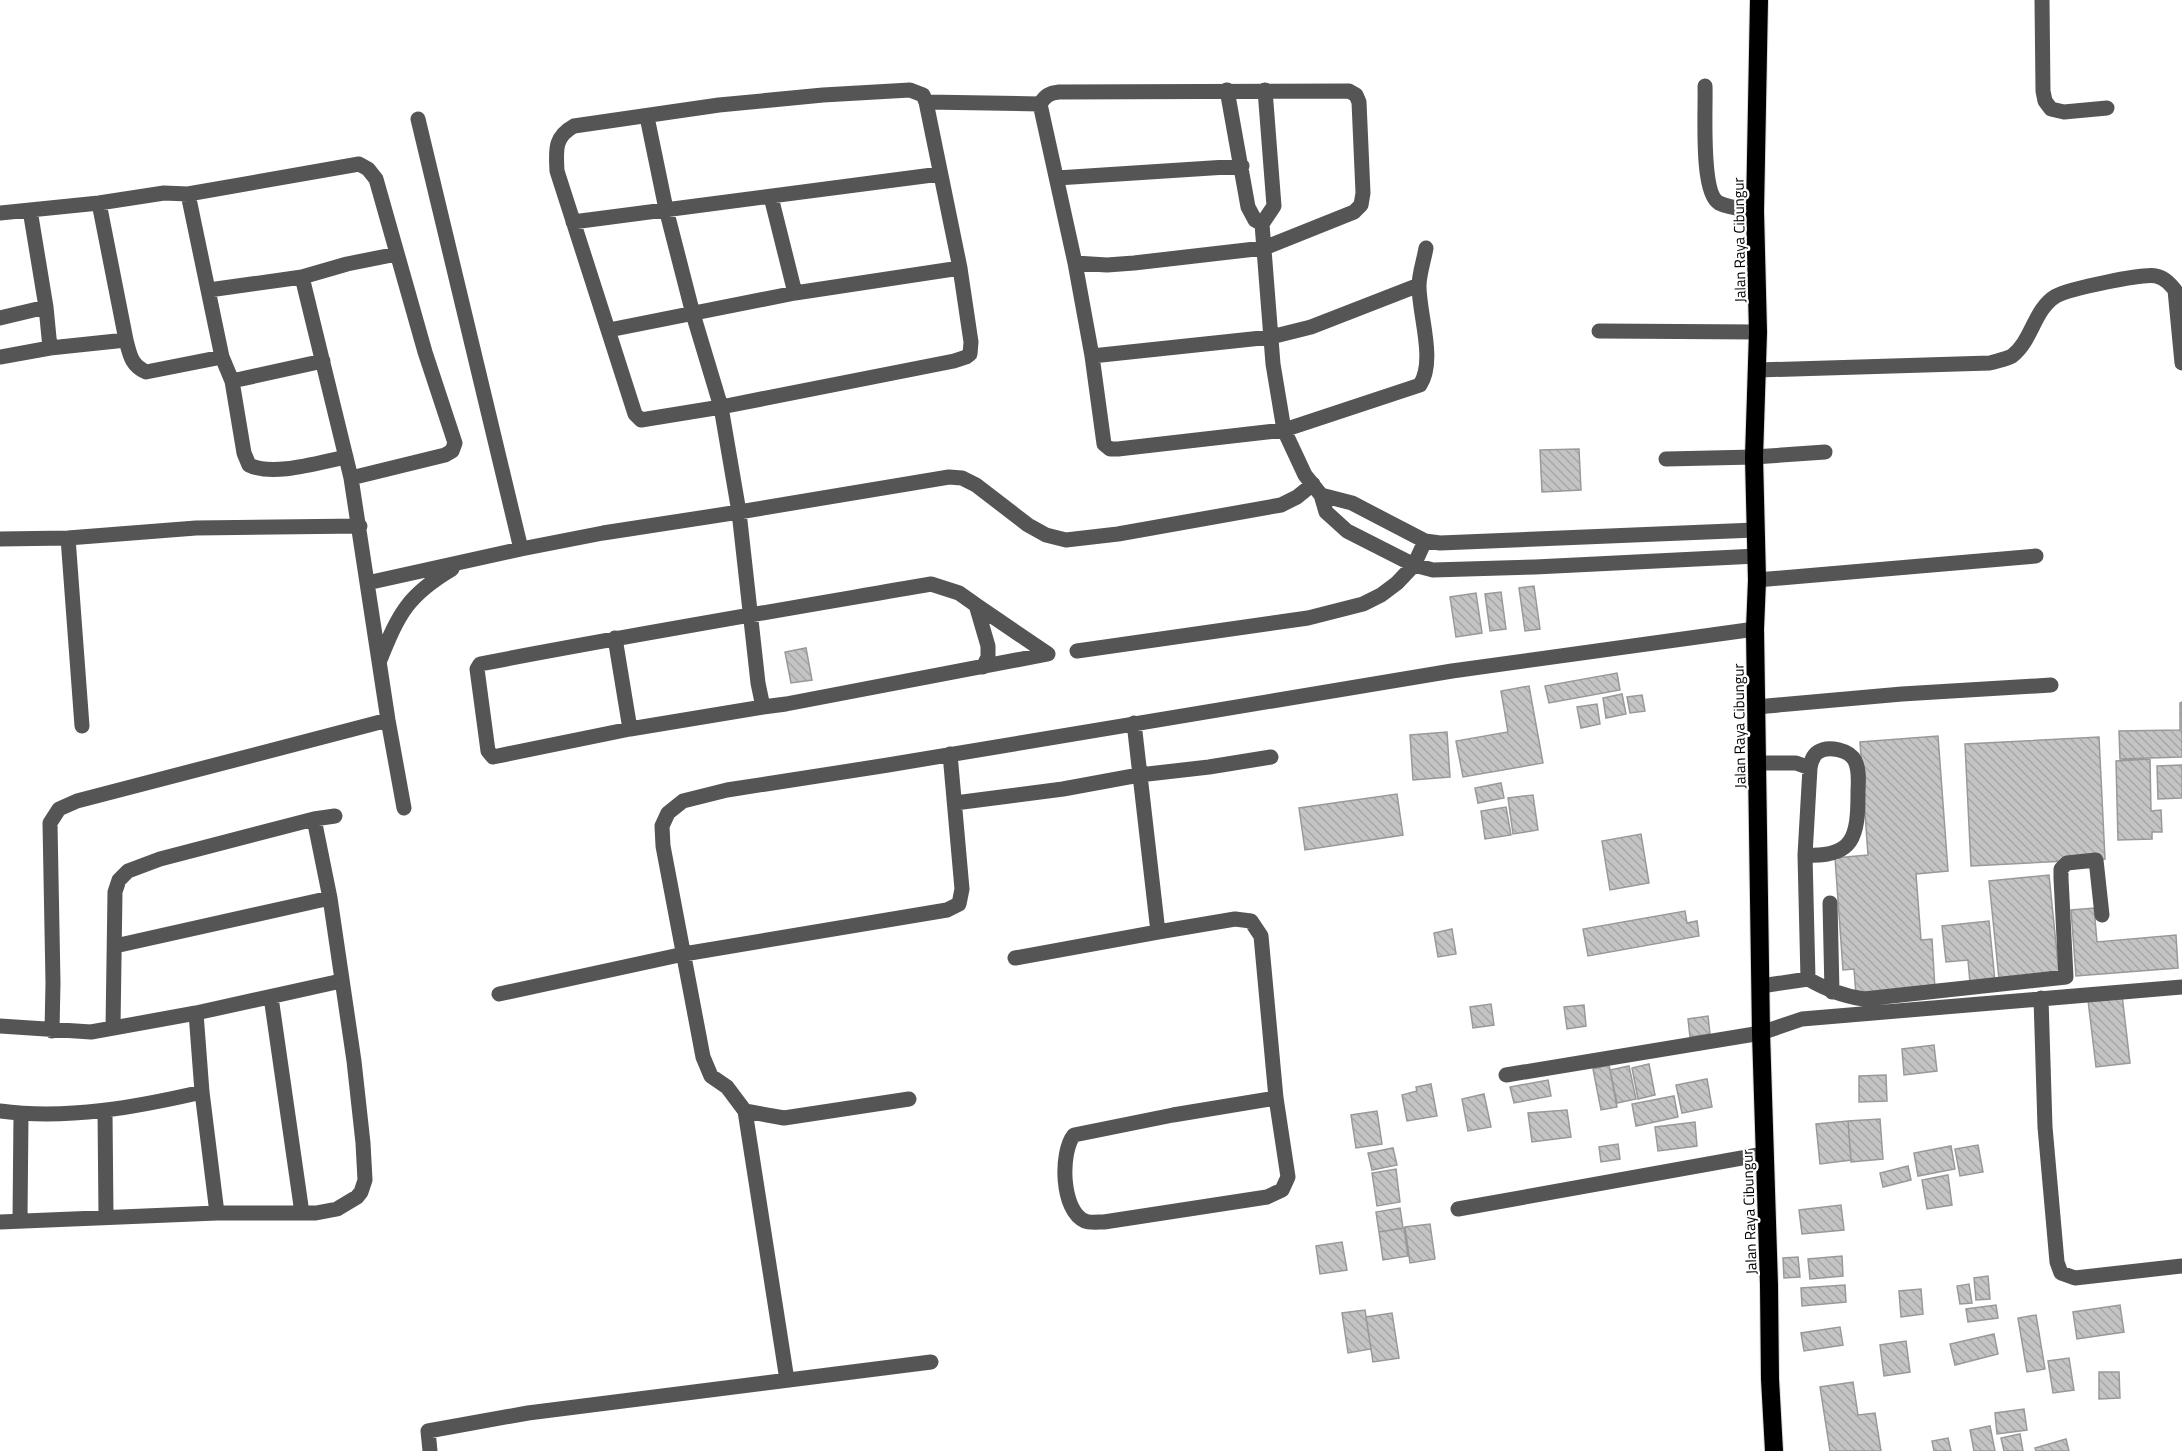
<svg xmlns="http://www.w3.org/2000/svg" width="2182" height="1451" font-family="'Titillium Web',sans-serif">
<defs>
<pattern id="building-back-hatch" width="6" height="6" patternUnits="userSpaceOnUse" patternTransform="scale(1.5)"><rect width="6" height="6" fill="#c4c4c4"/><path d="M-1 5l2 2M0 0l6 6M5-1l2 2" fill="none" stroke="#a7a7a7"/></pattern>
</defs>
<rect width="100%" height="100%" fill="#fff"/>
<path fill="url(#building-back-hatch)" stroke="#999" stroke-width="1.5" d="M1579 449 1581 490 1542 492 1540 450Z
M1534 586 1540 629 1525 631 1519 588Z
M1501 592 1506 629 1490 631 1485 594Z
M1476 593 1482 633 1456 637 1450 597Z
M806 648 812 680 791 683 785 652Z
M1617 673 1620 690 1549 703 1545 686Z
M1529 686 1543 763 1463 777 1456 741 1508 732 1501 691Z
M1622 694 1626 714 1606 718 1603 698Z
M1642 695 1645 711 1630 713 1627 697Z
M2182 702V757L2120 759 2119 731 2180 730V703Z
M1597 704 1600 724 1581 728 1577 707Z
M1447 732 1450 777 1413 780 1410 735Z
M1938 736 1948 871 1916 874 1921 940 1932 939 1935 989 1856 995 1854 969 1843 970 1835 858 1868 855 1860 742Z
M2099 737 2105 859 1971 866 1965 744Z
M2150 759 2151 811 2161 810 2162 832H2152V839L2118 840 2116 761Z
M2182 765V798L2158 799 2157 766Z
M1501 783 1504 798 1478 803 1475 788Z
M1397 794 1403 835 1305 850 1299 808Z
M1533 795 1538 830 1513 834 1508 798Z
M1506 807 1511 835 1485 839 1481 811Z
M1641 834 1649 883 1610 890 1602 841Z
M2049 875 2059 973 1999 979 1989 881Z
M2094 908 2097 942 2176 935 2178 968 2076 976 2071 910Z
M1685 911 1687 923 1697 921 1699 936 1588 956 1583 929Z
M1989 921 1995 981 1970 983 1968 960 1946 962 1942 926Z
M1452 929 1456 954 1438 957 1434 933Z
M2122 995 2130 1063 2096 1067 2088 1000Z
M1491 1004 1494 1025 1473 1028 1470 1007Z
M1584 1005 1586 1026 1567 1029 1564 1007Z
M1708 1016 1710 1034 1690 1037 1688 1019Z
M1934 1045 1937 1071 1904 1075 1902 1049Z
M1649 1064 1655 1095 1638 1099 1632 1068Z
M1609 1065 1617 1107 1601 1110 1593 1069Z
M1629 1066 1636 1099 1617 1103 1610 1070Z
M1886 1075 1887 1101 1859 1102V1076Z
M1707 1079 1712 1107 1682 1113 1676 1085Z
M1548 1080 1551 1096 1514 1103 1510 1087Z
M1431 1084 1437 1116 1407 1121 1402 1095 1417 1091 1416 1087Z
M1484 1094 1491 1127 1468 1131 1462 1099Z
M1674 1096 1678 1117 1636 1126 1632 1104Z
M1567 1110 1571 1137 1532 1142 1528 1113Z
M1377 1111 1382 1144 1356 1148 1351 1115Z
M1880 1119 1883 1159 1851 1162 1848 1121Z
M1848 1121 1851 1160 1820 1164 1816 1124Z
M1695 1122 1697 1146 1658 1151 1655 1127Z
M1618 1144 1620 1159 1601 1162 1599 1147Z
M1978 1145 1983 1172 1960 1176 1955 1149Z
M1951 1146 1955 1169 1918 1176 1914 1153Z
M1393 1148 1397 1165 1372 1170 1368 1153Z
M1908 1166 1911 1180 1883 1187 1880 1173Z
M1396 1169 1400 1202 1377 1206 1372 1173Z
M1948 1175 1952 1205 1927 1209 1922 1180Z
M1841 1205 1844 1230 1802 1234 1799 1210Z
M1400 1208 1403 1228 1379 1232 1376 1212Z
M1430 1224 1435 1259 1410 1263 1405 1227Z
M1404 1228 1408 1256 1383 1260 1379 1232Z
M1342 1242 1347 1270 1320 1274 1316 1246Z
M1842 1256 1843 1276 1810 1279 1808 1259Z
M1798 1257 1800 1277 1784 1278 1783 1258Z
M1988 1276 1990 1299 1976 1300 1974 1278Z
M1969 1284 1972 1303 1960 1304 1957 1286Z
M1845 1285 1846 1302 1802 1306 1801 1288Z
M1921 1289 1923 1314 1901 1317 1899 1291Z
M1996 1305 1998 1318 1968 1322 1966 1309Z
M2120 1305 2124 1332 2077 1339 2073 1312Z
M1365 1310 1371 1349 1348 1353 1342 1313Z
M1392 1313 1399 1358 1373 1362 1366 1317Z
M2036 1315 2045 1369 2027 1372 2018 1318Z
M1840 1327 1843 1345 1804 1351 1801 1333Z
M1994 1334 1998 1354 1955 1365 1950 1344Z
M1906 1341 1910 1372 1884 1376 1880 1345Z
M2069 1358 2074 1390 2053 1393 2048 1361Z
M2099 1372H2119L2120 1398 2099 1399Z
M1853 1382 1858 1415 1875 1413 1881 1451H1830L1820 1387Z
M2024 1409 2027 1430 1997 1434 1995 1413Z
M1990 1426 1995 1451H1974L1970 1430Z
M2020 1434 2023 1451H2004L2001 1438Z
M1948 1438 1951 1451H1934L1932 1441Z
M2066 1439 2069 1451H2036L2035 1448Z"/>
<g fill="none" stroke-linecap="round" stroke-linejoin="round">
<g stroke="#dbdbdb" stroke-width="20">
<path id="highway" d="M1759 0 1755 211 1758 332 1754 457 1757 580 1755 629 1761 1033 1769 1285 1770 1379 1774 1451"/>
</g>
<path stroke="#555" stroke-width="15" d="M2042 0 2043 91 2045 101 2051 109 2064 112 2107 108
M1705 86C1706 108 1700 193 1719 203 1729 208 1744 209 1755 211
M910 90 923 95 926 102 960 268 971 342 970 354 966 357 954 361 721 407 641 420 635 414 557 171C556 150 554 137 574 126L719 105 823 95Z
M1227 90 1248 207 1255 220 1262 224 1273 364 1284 430 1305 475 1321 495 1326 512 1347 531 1414 565 1433 570 1535 567 1757 556
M926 102 1040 104
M647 117 666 209 693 314 721 407 739 512 758 683 763 707 786 704 1048 654 976 605
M418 119 521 549
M1057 178 1242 166
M771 197 795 293
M99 203 126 340
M30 210 46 307 50 348
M0 213 99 203 164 193 188 194
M573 222 940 174
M1262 224 1274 206 1265 90
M1075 263 1107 265 1134 263 1264 248 1354 212 1361 205 1363 193 1359 102 1356 95 1349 91 1059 92C1049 93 1045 96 1040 104L1075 263 1092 356 1104 444 1110 449H1118L1284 430 1420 385C1436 360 1419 315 1419 286 1419 274 1424 260 1426 248
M302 277 351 478 388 720 404 808
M209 290 302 277 347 264 397 254
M0 318 46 307
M609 330 795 293 960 268
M1599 331 1758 332
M1092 356 1271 337 1311 327 1419 285
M0 357 50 348 126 340C130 355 131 365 146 372L222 357
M323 361 232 381 222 357 188 194 359 164 368 169 376 179 425 352 455 443 452 451 445 455 351 478
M1758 370 1990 363C1996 361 2007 359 2012 356 2032 341 2034 309 2056 296 2069 289 2143 273 2156 276 2165 278 2170 284 2175 290L2182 363
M232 381 244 453 249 465C273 477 320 462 346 457
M1666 459 1754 457 1825 452
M1321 495 1352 503 1425 541 1440 543 1755 530
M68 538 82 726
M0 539 68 538 196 528 360 526
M1757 580 2036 556
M367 583 521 549 603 533 739 512 949 477 962 478 976 485 1028 525 1046 535 1066 540 1118 534 1281 505 1297 497 1313 484
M615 638 630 729
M1077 651 1308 618 1363 604 1381 595 1397 583 1414 565 1425 541
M380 660C399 613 408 595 452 569
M763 707 630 729 493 757 488 751 477 669 480 664C630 635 780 610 931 584L959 593 976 605 988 646V657L983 667
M1756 707 1902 694 2051 685
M1757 763H1796L1810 768
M955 803 1063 789 1139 775 1209 767 1271 757
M1830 903 1832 992
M1158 932 1235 919 1251 921 1261 936 1276 1098 1288 1177 1282 1190 1267 1197 1104 1222C1098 1222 1089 1223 1085 1221 1061 1211 1060 1152 1074 1135L1173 1115 1276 1098
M115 946 330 898
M1015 958 1158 932 1134 723
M1808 979C1826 989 1842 996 1864 999L2066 977 2061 878V869L2067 863 2096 860 2102 915
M1761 986 1808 979 1805 855 1810 768C1811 762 1812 756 1818 752 1828 745 1850 750 1855 761 1860 771 1858 783 1858 793 1858 836 1854 858 1805 855
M499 994 684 954 947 910 959 904 962 889 950 754
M271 997 302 1213
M2041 998 2045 1127 2057 1262 2061 1273 2075 1278 2182 1266
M196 1013 202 1092 217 1213
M0 1026 91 1032 196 1013 341 981
M113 1028 115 892 119 880 128 871 160 859 314 819 335 816
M52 1031 53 983 50 823 59 809 77 801 388 720
M1506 1075 1761 1033 1802 1019 2182 987
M0 1111C68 1120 137 1107 202 1092
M105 1111 106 1216
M745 1111 784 1118 909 1099
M1458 1209 1764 1154
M20 1220 21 1114
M0 1222 217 1213H316L337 1209 357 1197 361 1192 365 1180 363 1143 354 1061 330 898 314 819
M787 1380 745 1111 727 1087 711 1076 703 1057 663 846 662 826 668 813 683 801 727 790 888 765 1452 671 1755 629
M430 1451 428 1431 528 1413 931 1362"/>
<use href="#highway" stroke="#000" stroke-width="18"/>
</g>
<g text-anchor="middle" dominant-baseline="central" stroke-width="4.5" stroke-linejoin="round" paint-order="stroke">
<g font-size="15" fill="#000" stroke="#fff">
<text transform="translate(1739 240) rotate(-91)">Jalan Raya Cibungur</text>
<text transform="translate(1739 726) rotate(-91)">Jalan Raya Cibungur</text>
<text transform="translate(1749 1212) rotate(-92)">Jalan Raya Cibungur</text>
</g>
</g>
</svg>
